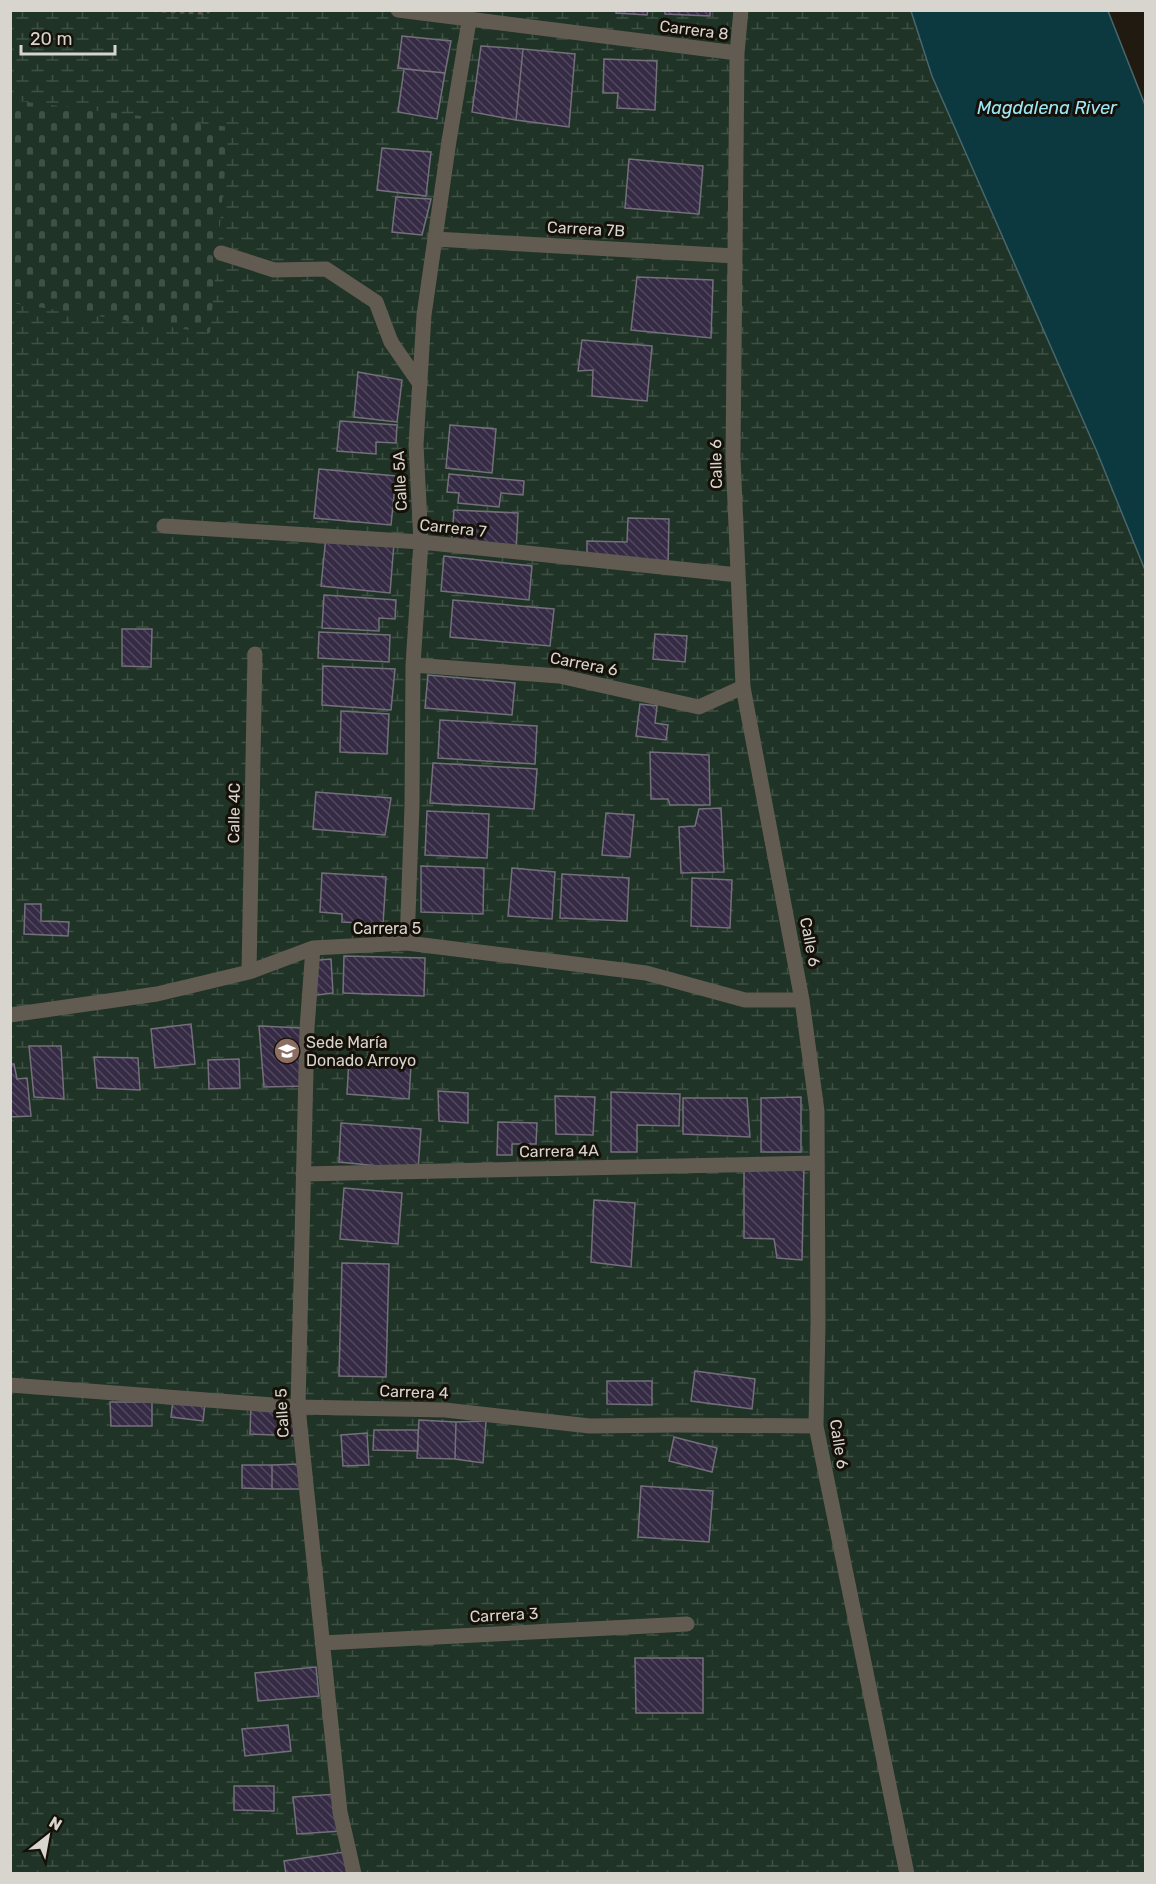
<svg xmlns="http://www.w3.org/2000/svg" width="1156" height="1884" font-family="Rubik,sans-serif">
<defs>
<pattern id="wetland-marsh" width="20" height="14" patternUnits="userSpaceOnUse" patternTransform="scale(1.5)"><rect width="20" height="14" fill="#1f3326"/><path d="M1 5h8M5 5V1M11 12h8M15 12V8" fill="none" stroke="#3f5044"/></pattern>
<pattern id="cemetery-stones" width="16" height="16" patternUnits="userSpaceOnUse" patternTransform="scale(1.5)"><rect width="16" height="16" fill="#1f3326"/><path d="M2 7V4a2 2 0 0 1 4 0v3zM10 15v-3a2 2 0 0 1 4 0v3z" fill="#3f5044"/></pattern>
<pattern id="building-back-hatch" width="6" height="6" patternUnits="userSpaceOnUse" patternTransform="scale(1.5)"><rect width="6" height="6" fill="#352b45"/><path d="M-1 5l2 2M0 0l6 6M5-1l2 2" fill="none" stroke="#52495f"/></pattern>
</defs>
<rect width="100%" height="100%" fill="#201a11"/>
<path fill="url(#wetland-marsh)" d="M11 11H911L932 76 1097 452 1145 570V1873L11 1874Z"/>
<path fill="url(#cemetery-stones)" d="M10 100 229 127 210 333 11 303Z"/>
<path fill="#0c3840" stroke="#49676b" stroke-width="1.5" d="M911 11H1108L1145 105V570L1097 452 932 76Z"/>
<path fill="url(#building-back-hatch)" stroke="#74707b" stroke-width="1.5" d="M616 10H648L647 15 616 13Z
M665 10H710V16L665 14Z
M402 36 451 41 445 73 398 68Z
M481 46 523 49 516 120 472 112Z
M523 49 575 54 569 127 516 120Z
M604 59 657 61 655 110 617 108 618 93H603Z
M404 69 445 73 437 119 398 112Z
M382 148 431 152 426 196 377 190Z
M629 159 703 166 699 214 625 208Z
M396 197 431 199 422 235 392 232Z
M637 277 713 280 711 338 631 330Z
M582 340 652 346 647 401 592 396 593 370 578 371Z
M358 372 402 380 397 422 354 417Z
M340 421 397 425 396 443 376 442V454L337 451Z
M450 425 496 429 492 473 446 468Z
M319 469 396 476 391 525 314 518Z
M449 474 524 481 523 495 501 493 499 507 458 503 459 493 447 492Z
M454 510 518 513 516 552 451 549Z
M628 518 669 519 668 566 587 564V541L627 542Z
M326 536 394 543 390 593 321 586Z
M444 556 532 566 529 600 441 591Z
M324 595 396 600 395 619 379 618V631L322 628Z
M453 600 554 609 550 646 450 637Z
M122 629H152L151 667 122 666Z
M319 632 390 635 389 662 318 658Z
M655 634 687 636 685 662 653 659Z
M323 666 395 669 391 710 322 705Z
M428 675 515 683 512 715 425 708Z
M640 704 657 706 655 723 668 725 666 740 636 736Z
M341 711 389 714 387 754 340 752Z
M440 720 537 726 535 764 438 758Z
M650 752 709 755 710 805H670L668 799H651Z
M433 763 537 769 534 809 430 803Z
M316 792 391 798 385 835 313 829Z
M721 808 724 872 681 873 679 827 695 826 699 809Z
M427 811 489 814 487 858 425 855Z
M606 813 634 815 630 857 602 855Z
M421 866 484 868 483 914 421 912Z
M512 868 555 872 552 919 508 916Z
M322 873 386 877 383 924 342 922V914L320 912Z
M562 874 629 878 627 921 560 918Z
M692 878 732 880 730 928 691 926Z
M25 904H41V921L69 922 68 936 24 934Z
M344 956 425 958 424 996 343 993Z
M331 959 333 993 309 996 307 961Z
M191 1024 195 1064 155 1068 151 1029Z
M259 1026 302 1028 307 1086 264 1087Z
M29 1046H61L64 1099 34 1097Z
M94 1057 138 1058 140 1090 97 1088Z
M239 1059 240 1088 209 1089 208 1060Z
M349 1059 411 1065 409 1099 347 1094Z
M10 1064H14L17 1079 27 1078 31 1116 10 1117Z
M438 1091 468 1093V1123L439 1121Z
M611 1092 680 1094 679 1126 637 1125V1152H611Z
M555 1096 595 1097 593 1135 556 1134Z
M801 1097V1152H761V1098Z
M683 1098H747L750 1137 683 1134Z
M498 1122 537 1123 536 1144H512V1155H497Z
M341 1123 421 1129 418 1170 339 1162Z
M744 1166 804 1167 802 1260 777 1258 774 1239 744 1238Z
M344 1188 402 1193 398 1244 340 1239Z
M594 1200 635 1203 631 1267 591 1262Z
M342 1263 389 1264 386 1377 339 1376Z
M695 1371 755 1379 752 1409 691 1401Z
M607 1381H652V1405L607 1404Z
M173 1400 205 1403 203 1421 171 1417Z
M110 1402H152V1426H111Z
M251 1403 302 1405 300 1436 250 1434Z
M419 1420 456 1422 455 1459 417 1458Z
M486 1421 483 1463 455 1459 456 1422Z
M374 1430H418V1451L373 1450Z
M367 1433 369 1465 343 1466 341 1435Z
M674 1437 717 1448 712 1472 669 1461Z
M300 1464V1489H272V1465Z
M242 1465H272V1489L242 1488Z
M641 1486 713 1491 709 1542 638 1537Z
M635 1658H703V1713H636Z
M316 1667 319 1696 258 1701 255 1673Z
M288 1725 291 1751 245 1756 242 1729Z
M234 1786H274V1811L234 1810Z
M338 1794 341 1831 297 1834 293 1797Z
M344 1852 347 1874H286L284 1861Z"/>
<g fill="none" stroke-linecap="round" stroke-linejoin="round">
<path stroke="#58524a" stroke-width="4" stroke-dasharray="4.5 4.5" stroke-linecap="butt" d="M153 10 206 13 210 10"/>
<path stroke="#625b51" stroke-width="15" d="M398 10 737 53
M741 10 737 53 733 457 743 687 802 1000 817 1111 818 1323 816 1426 907 1874
M435 239 735 256
M221 253 274 270 326 269 376 302 391 342 420 384
M164 526 421 542 738 575
M413 665 559 676 699 707 743 687
M407 943 412 806 413 665 421 542 416 445 424 315 449 141 469 21
M313 948 307 1028 298 1407 340 1812 354 1874
M249 972 255 654
M10 1015 157 994 249 972 313 948 407 943 646 973 745 1000H802
M303 1174 817 1163
M10 1385 298 1407 445 1410 590 1426 676 1425 816 1426
M322 1643 687 1624"/>
</g>
<defs>
<g id="school-disc" transform="scale(1.35)"><circle r="9.5" fill="#8d6e63" stroke="#161108"/><path d="M0-5L7-2L0 1L-7-2ZM-4 1L0 2.5L4 1V4Q0 6-4 4Z" fill="#fff"/></g>
</defs>
<g fill-rule="evenodd">
<use href="#school-disc" x="287" y="1051"/>
</g>
<g text-anchor="middle" dominant-baseline="central" stroke-width="6" stroke-linejoin="round" paint-order="stroke">
<g font-size="16" fill="#d8d4ce" stroke="#161108">
<text transform="translate(694 30) rotate(7)">Carrera 8</text>
<text transform="translate(586 229) rotate(3)">Carrera 7B</text>
<text transform="translate(716 464) rotate(-91)">Calle 6</text>
<text transform="translate(400 481) rotate(-93)">Calle 5A</text>
<text transform="translate(453 528) rotate(6)">Carrera 7</text>
<text transform="translate(584 664) rotate(11)">Carrera 6</text>
<text transform="translate(234 813) rotate(-89)">Calle 4C</text>
<text x="387" y="928">Carrera 5</text>
<text transform="translate(810 942) rotate(79)">Calle 6</text>
<text transform="translate(559 1151) rotate(-1)">Carrera 4A</text>
<text transform="translate(414 1392) rotate(2)">Carrera 4</text>
<text transform="translate(282 1413) rotate(-93)">Calle 5</text>
<text transform="translate(839 1444) rotate(81)">Calle 6</text>
<text transform="translate(504 1615) rotate(-3)">Carrera 3</text>
</g>
<g font-size="16" fill="#d8d4ce" stroke="#161108" text-anchor="start">
<text x="306" y="1042">Sede María<tspan x="306" dy="18">Donado Arroyo</tspan></text>
</g>
<g font-size="18" font-style="italic" fill="#9de9f8" stroke="#161108">
<text x="1047" y="108">Magdalena River</text>
</g>
</g>
<rect width="1156" height="1884" fill="none" stroke="#d8d4ce" stroke-width="24"/>
<g transform="translate(48 1836) rotate(31)" stroke="#161108" stroke-width="4.5" paint-order="stroke">
<path d="M0-4.5L10 22L0 15L-10 22Z" fill="#d8d4ce"/>
<text y="-9" font-size="16" font-weight="bold" text-anchor="middle" fill="#d8d4ce">N</text>
</g>
<path d="M21 45v9h94v-9" fill="none" stroke="#d8d4ce" stroke-width="3"/>
<text x="30" y="45" font-size="18" fill="#d8d4ce" stroke="#161108" stroke-width="4.5" paint-order="stroke">20 m</text>
</svg>
